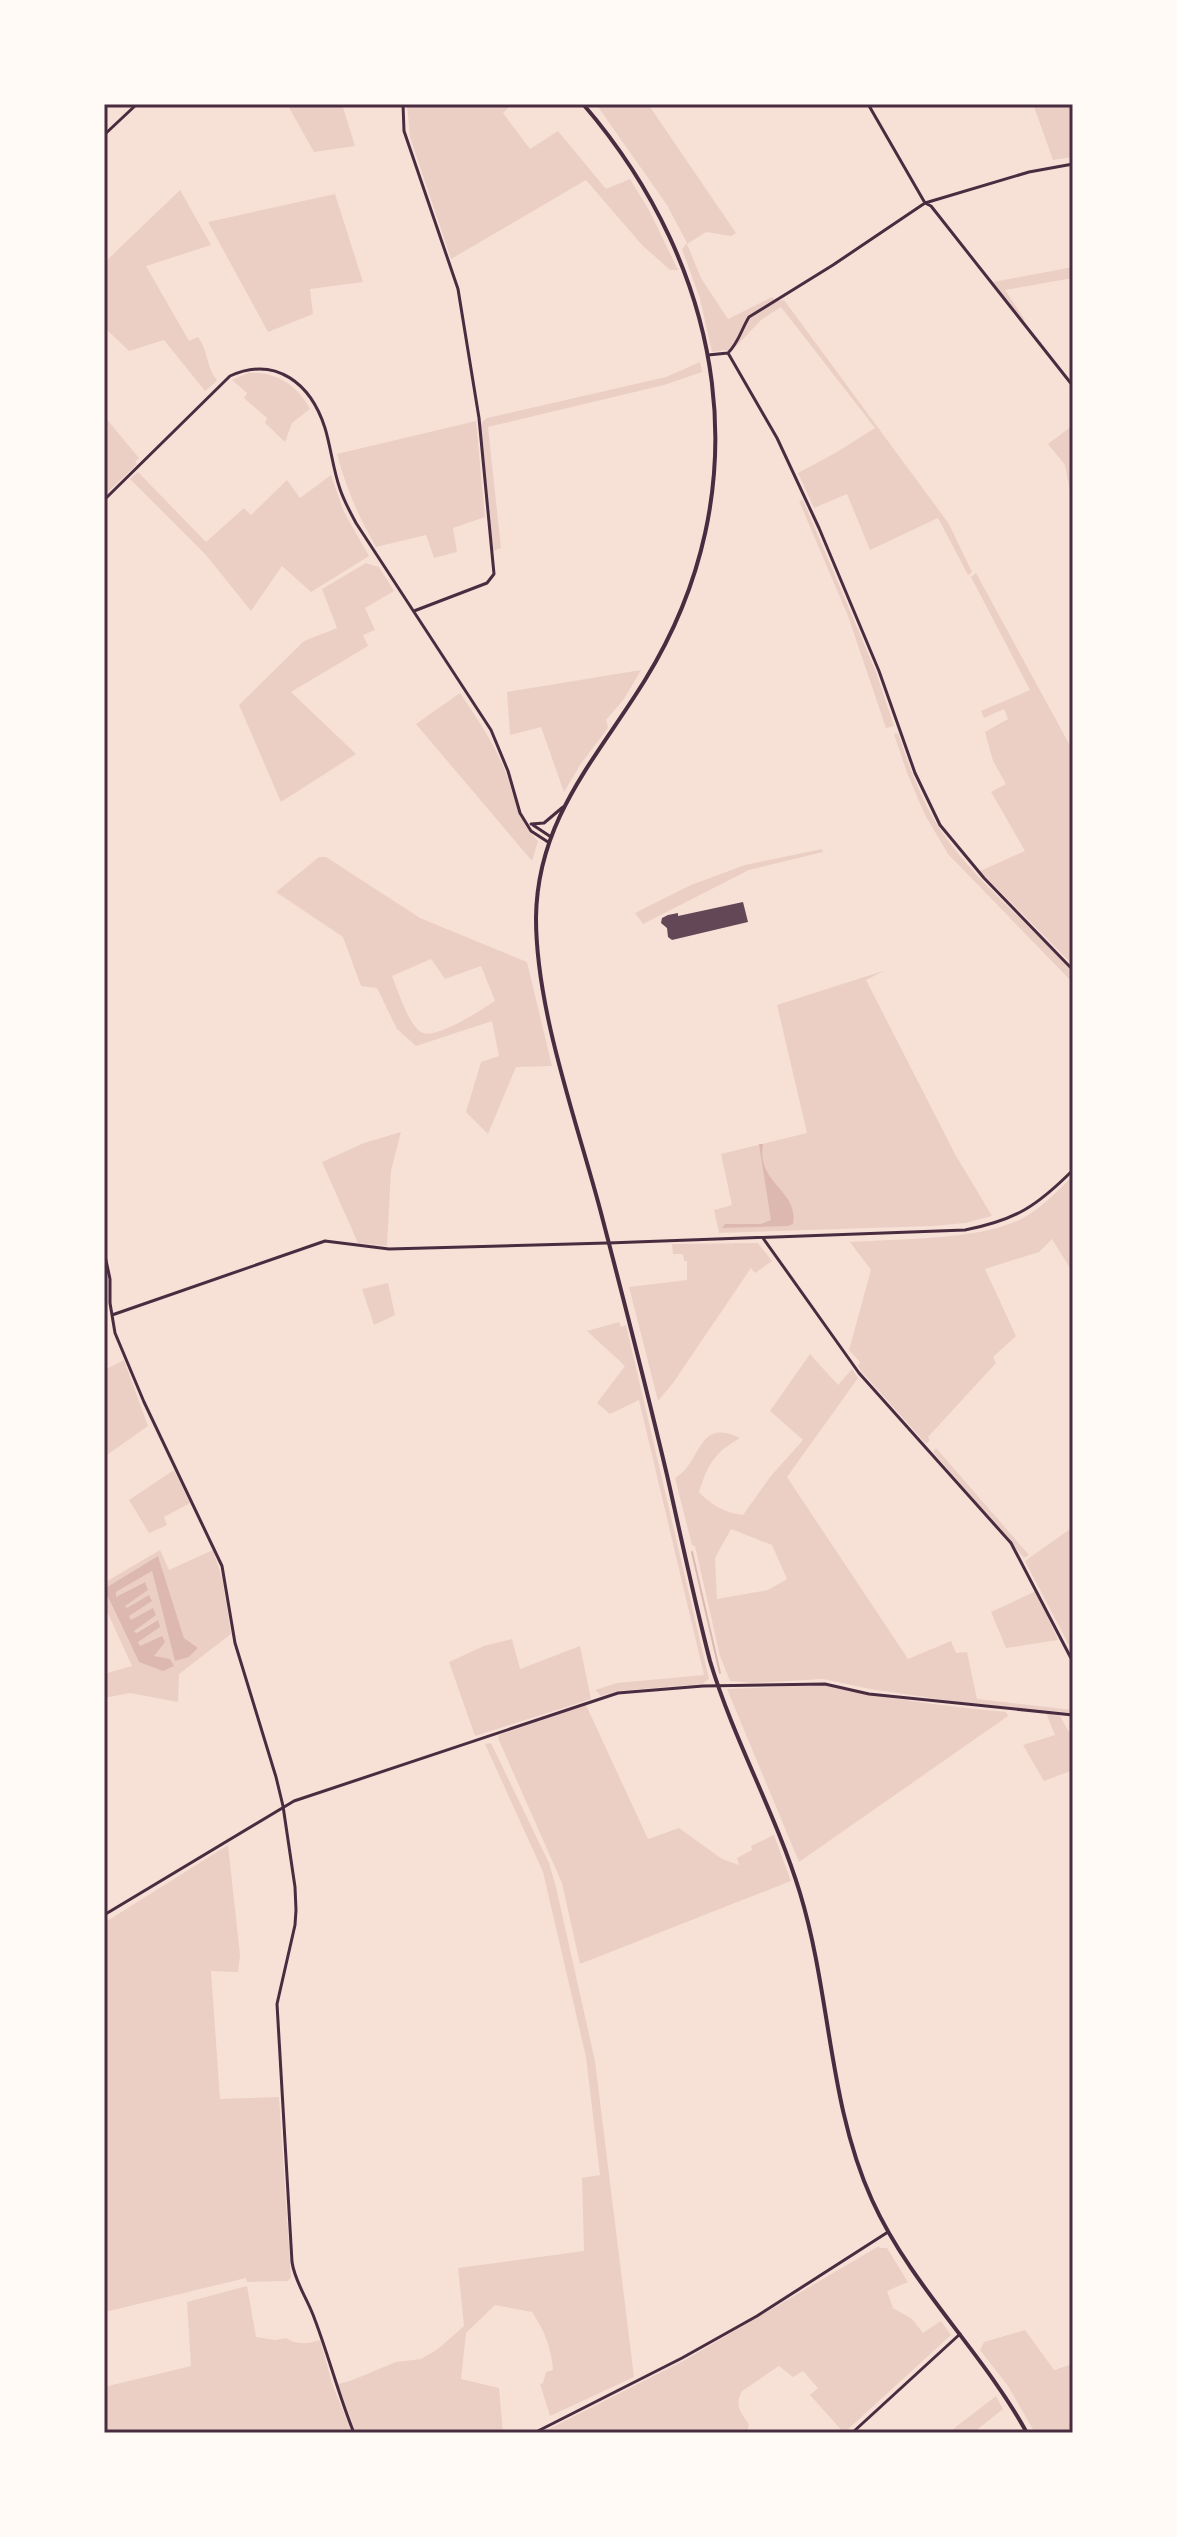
<svg xmlns="http://www.w3.org/2000/svg" width="1177" height="2537" font-family="'Open Sans',sans-serif">
<rect width="100%" height="100%" fill="#f7e1d7"/>
<path fill="#ebcfc5" fill-rule="evenodd" d="M287 104H342L355 146 314 152Z
M407 104H512L503 113 530 149 558 131 606 189 630 179 649 210 678 270H670L642 245 586 180 451 259 410 137Z
M596 104H648L736 233 731 236 706 232 687 244 701 278 728 319 772 297 777 301 784 300 949 524 972 572 968 575 938 518 870 550 847 494 814 508 798 473 837 452 875 428 781 307 761 320 730 353 725 350 712 352 700 299 682 249 687 243 667 205Z
M1033 104H1073V157L1053 160Z
M180 190 211 245 146 266 189 341 198 337C208 350 206 366 217 381L205 391 164 340 129 351 104 327V263Z
M335 194 363 282 310 289 313 314 268 332 208 222Z
M1073 267V278L1005 290 1025 320 1023 321 993 282Z
M700 362 702 372 664 385 488 427 501 548 493 551 481 429 482 422 487 418 666 377Z
M248 373C276 371 297 385 310 409L292 423 285 442 265 423 267 418 244 398 247 393 232 380Z
M104 416 139 458 135 462 137 464 104 496Z
M476 421 485 517 453 528 457 552 434 558 426 535 376 547C358 516 346 488 337 454Z
M1072 426 1073 427V508L1065 465 1048 444Z
M138 472 206 542 244 508 251 515 287 480 300 498 331 475 344 512 369 556 311 592 282 566 251 611 206 555 130 479Z
M803 500 876 672 894 726 886 728 848 616 799 501Z
M366 563 379 567 394 591 365 608 375 630 363 635 368 646 291 692 356 754 281 802 239 705 304 641 337 628 322 589Z
M976 573 1073 751V965L980 871 1025 851 991 792 1006 784 993 761 985 732 1008 719 1004 709 984 718 981 711 1030 690 971 577Z
M641 670 624 699 606 720 608 728 580 765 564 792 541 727 510 735 507 692Z
M460 693C476 717 493 741 504 768 515 795 516 820 538 841L532 861 416 724Z
M898 733C909 766 921 800 940 829 976 883 1031 924 1073 973V983L948 854 925 815 907 773 894 734Z
M822 849 823 852 749 870 643 924 635 913 691 885 745 865Z
M319 857H326L420 918 527 962 552 1066 516 1067 488 1134 466 1112 481 1062 499 1056 492 1021 416 1046 397 1029 377 988 361 986 343 937 276 892ZM431 959 445 979 481 966 495 1001C482 1009 435 1041 421 1032 408 1024 398 990 392 976Z
M886 970 866 980 955 1154 992 1216 965 1223 933 1226 719 1233 714 1210 732 1205 721 1154 807 1133 777 1005Z
M401 1132 391 1171 387 1246 358 1243 322 1162 364 1143Z
M1073 1176V1273L1052 1239 1039 1252 985 1269 1016 1336 993 1357 996 1363 928 1437 930 1440 926 1444 861 1371 858 1366 860 1362 849 1350 871 1270 850 1242C899 1238 976 1241 1021 1219 1041 1209 1057 1191 1073 1176Z
M758 1243 772 1261 755 1273 751 1268 673 1383 658 1401 629 1287 687 1280V1261H684L683 1254H673L672 1244Z
M388 1283 395 1315 374 1325 362 1289Z
M619 1322 621 1327 626 1325 709 1679 702 1684 617 1691 601 1696 595 1690 617 1683 704 1675 639 1400 610 1414 597 1403 625 1366 587 1331Z
M810 1354 838 1385 852 1369 858 1378 787 1477 908 1659 951 1641 956 1653 967 1652 977 1699 1073 1710V1713L951 1701 870 1689 823 1679 753 1683 730 1681 720 1656 695 1546 692 1545 675 1478C703 1462 696 1417 740 1438 714 1453 708 1464 699 1492 711 1505 726 1513 743 1515L770 1477 803 1440 770 1411ZM731 1529 772 1545 787 1579 768 1590 717 1599 715 1558Z
M124 1360 148 1426 104 1457V1370Z
M936 1448 1029 1555 1024 1558 933 1452Z
M174 1470 190 1503 164 1517 167 1525 149 1533 129 1500Z
M1073 1527V1653L1025 1561Z
M160 1550 169 1570 213 1550 222 1578 231 1634 179 1674 178 1702 130 1693 104 1698V1674L132 1666 104 1605V1583ZM158 1556 184 1638 198 1648 189 1657 175 1660 152 1571 116 1592V1598L144 1582 148 1590 125 1605 135 1633 157 1620 138 1641 139 1647 162 1636 154 1656 139 1662 104 1590Z
M1036 1591 1058 1640 1006 1648 991 1612Z
M512 1639 520 1669 580 1646 591 1699 475 1736 449 1662 484 1646Z
M824 1685C886 1699 944 1706 1006 1712L1008 1716 799 1862 727 1689Z
M586 1705 648 1839 679 1828 722 1859 739 1865 737 1858 752 1850 751 1846 774 1835 791 1881 580 1964 562 1883 498 1738 499 1735Z
M1046 1713 1060 1716 1073 1739V1770L1044 1781 1023 1745 1055 1735Z
M491 1743 549 1863 556 1887 595 2061 634 2377 550 2416 540 2384 543 2383 546 2372 553 2370C551 2347 545 2332 532 2312L495 2305 466 2333 461 2379 499 2388 503 2433H356L338 2384 350 2381 396 2362 421 2359 438 2349 464 2326 458 2268 584 2251 582 2178 600 2175 586 2057 543 1872 485 1744Z
M228 1845 240 1955 238 1972 211 1971 220 2099 279 2097 291 2277 288 2281 247 2282 246 2278 105 2312 106 2106H104V1918H106L107 1921Z
M879 2246 880 2248H887L908 2282 887 2291 893 2308 912 2319 923 2333 941 2321 951 2335 844 2433 810 2395 818 2388 803 2371 793 2377 779 2366 742 2391C734 2405 741 2413 749 2424L747 2433H541L685 2360Z
M247 2286 256 2337 275 2340 286 2338C296 2345 308 2344 320 2340L333 2386 352 2433H104V2387L191 2366 187 2302Z
M1025 2330 1054 2370 1073 2364V2427L1061 2433H1035L1008 2386 980 2350 984 2342Z
M996 2396 1003 2409 973 2433H948Z"/>
<path fill="#dcb8b0" d="M759 1144H763C756 1184 799 1190 793 1224L788 1226 722 1228 725 1224H761L771 1220Z
M158 1556 184 1638 198 1648 189 1657 175 1661 152 1571 116 1592V1597L145 1582 148 1590 125 1606 127 1608 149 1595 152 1601 129 1616 131 1620 153 1608 156 1615 134 1631 136 1633 158 1620 160 1627 138 1642 140 1646 162 1636 165 1642 154 1656 170 1659 174 1666 163 1671 139 1662 104 1589Z"/>
<g fill="none" stroke-linecap="round" stroke-linejoin="round">
<path stroke="#dcb8b0" stroke-width="2" d="M692 1552 720 1673"/>
</g>
<path fill="#644757" d="M743 902 748 922 672 940 668 937 667 928 661 923 662 918 668 915 678 913V916Z"/>
<g fill="none" stroke-linecap="round" stroke-linejoin="round">
<path stroke="#4a2c40" stroke-width="3" d="M403 104 404 131 458 289 479 418 494 574 487 583 414 611
M868 104 925 203 931 206 1073 386
M104 135 137 104
M728 353 777 438 819 528 879 671 915 773 940 825 984 878 1073 970
M728 353C739 342 741 330 749 317L833 265 925 203 1029 172 1073 164
M708 355 728 353
M104 500 230 376C276 355 311 384 325 428 331 448 333 469 340 489 344 501 350 512 356 523L491 730 508 771 520 813 531 831 548 842
M531 824 544 823 563 807
M533 825 551 837
M763 1238 859 1373 1011 1543 1073 1662
M104 1251 110 1279V1303L115 1333 144 1402 222 1566 235 1643 276 1777 283 1806 295 1887 296 1910 295 1925 277 2004 292 2262C295 2283 308 2299 315 2320 329 2357 339 2396 354 2433
M112 1315 325 1241 389 1249 607 1243
M104 1915 294 1801 618 1693 703 1686 825 1684 869 1694 1073 1715
M852 2433 960 2334"/>
<path stroke="#4a2c40" stroke-width="3" d="M608 1243 965 1230C1016 1220 1037 1206 1073 1170
M534 2433 682 2358 757 2316 888 2232"/>
<path stroke="#4a2c40" stroke-width="4" d="M583 104C726 270 763 489 645 680 597 758 537 819 536 918 536 1010 576 1119 600 1209 623 1297 646 1386 667 1475 681 1537 694 1599 710 1661 734 1741 776 1814 800 1893 831 1995 828 2103 872 2200 911 2286 982 2351 1027 2433"/>
</g>
<rect width="1177" height="2537" fill="none" stroke="#fffaf5" stroke-width="212"/>
<rect x="106" y="106" width="965" height="2325" fill="none" stroke="#4a2c40" stroke-width="3"/>
</svg>
